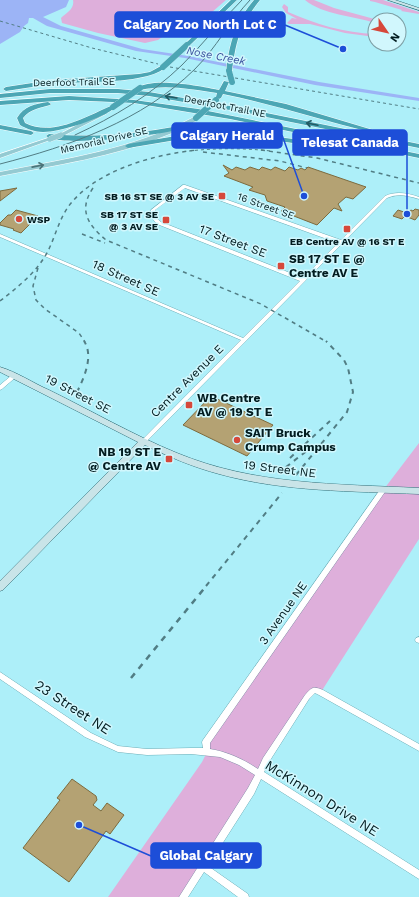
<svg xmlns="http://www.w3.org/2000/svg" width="419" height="897" font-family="'Work Sans',sans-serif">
<rect width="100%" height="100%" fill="#adeff9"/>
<path fill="#deafdb" d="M73 0H226L204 19 174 33 169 32 158 40 145 43 98 33 62 23 61 18C66 13 75 9 73 0Z
M305 0H314L334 8 378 20H375V23C354 16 323 15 305 0Z
M370 0H383L419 12V14L401 11 402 10 375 2 370 1Z
M284 4 288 7V12C315 24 345 33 375 34V37L345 33 310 24H289L287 23 292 18 297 19 286 13 282 7Z
M419 443V539L321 692 314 690 183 897H108L202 762 207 752 206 742 384 489Z"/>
<path fill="#9cb4f6" d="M0 0H69L66 7 43 17 61 26 142 49 188 56 319 82 419 98V101L315 85 185 58 136 51 47 26 33 18H29L28 23 24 26 20 32 0 44Z"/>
<path fill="#b4a273" stroke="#7d6b3e" d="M223 165 232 170 236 167 245 170 250 167 259 170 262 167 271 170 275 167 285 171 289 167 298 170 301 168 305 170 308 167 366 187 353 199 346 197 338 204 342 211 334 208 317 225 281 211 285 207 267 201 265 195 249 190 253 187 224 176 229 173Z
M17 188 0 201V191Z
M415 209 419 210V215L415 220 405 216 402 219 393 216 398 210 407 213 411 210 413 211Z
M16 210 38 216 21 233 13 230 14 229 0 225V223L8 215H11Z
M211 396 273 425 247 456 183 425Z
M72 779 96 796 97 800 93 805 101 811 107 803 124 815 110 834 106 831 69 882 23 848 60 800 57 798Z"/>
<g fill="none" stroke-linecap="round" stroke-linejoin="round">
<g stroke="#2d6d77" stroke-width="0.5">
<path id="street" d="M183 185H185L341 240 385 196C396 191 407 193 419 197V199C408 196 399 193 387 198L146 442H142L141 441 142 440 241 340 0 237V234L243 338 300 281 157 224 151 217V210ZM185 188 338 243 303 278 161 222 155 217V210Z
M14 374 16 375 17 376 16 377 2 389 0 390V385L12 375Z
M382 487H386L387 489 210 743V749C228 752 243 759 258 769L263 758 305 695C312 687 313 686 323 690L419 744V751L319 695 315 693 309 699 269 762 264 772 419 870V879L261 779 254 794 208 866 248 894 249 897H238L204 872 188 897H179L248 788 255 775 239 765 220 757 191 754 147 755 118 752 85 737 0 679V672L91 733 118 746 147 749 191 748H203L202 742 203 740Z
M419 637V643L416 642 415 640 416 638Z"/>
</g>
<g stroke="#2d6d77" stroke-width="1">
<path id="secondary" d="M388 0H395L419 8V10Z
M0 367C17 372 33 383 49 390 92 411 133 435 177 453 254 485 337 484 419 488V494C352 491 284 492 219 474 193 467 169 457 145 445L3 590 0 591V581L138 442 0 372Z"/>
</g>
<g stroke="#fff" stroke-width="1">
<path id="primary" d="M104 111 107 113 106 114 63 136 58 135Z
M194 117 199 118C191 126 177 131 167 135 113 157 56 165 0 176V172C69 158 131 150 194 117Z
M48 138 53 139 0 158V154Z"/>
</g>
<g stroke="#fff" stroke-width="1">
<path id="highway" d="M231 0H237L189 46H185V44Z
M254 0H260C240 25 236 40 232 71L227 72C226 68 227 62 228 57 232 35 239 17 254 0Z
M161 66 166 67C147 85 79 81 52 84 36 86 21 89 6 91L3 89 6 87 52 80 139 74 150 72Z
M224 81 229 82 225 91 286 104 373 130 370 132C321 120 273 104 223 94L221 98 219 99 216 97 217 93C191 89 166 84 140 90L137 88C152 77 200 86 219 90Z
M50 89H118L149 92 247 109 419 144V148L247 113 149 96 118 93H50L0 98V94Z
M69 96 134 100 198 109 419 154V158L230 119 134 103 69 100 0 105V101Z
M48 102 51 104 50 105C40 108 30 109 23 118L25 123C53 137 85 117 111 106L116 107C104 118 60 132 43 132 35 132 27 129 20 125L17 118C24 106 35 104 48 102Z
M0 125 31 131 34 133 31 135 0 129Z
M179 126 182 128 181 129C159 135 61 148 46 136L49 134C93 138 136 134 179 126Z
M238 132 348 146 351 148 348 150 238 136 188 138 128 148 125 146 128 144 188 134Z"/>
</g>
<use href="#street" fill="#fff" fill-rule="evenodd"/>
<use href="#secondary" fill="#c9e4e8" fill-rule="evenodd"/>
<use href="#primary" fill="#94cad2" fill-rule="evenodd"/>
<use href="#highway" fill="#4ca6b4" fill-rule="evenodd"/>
<path stroke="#517d84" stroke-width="1" d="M75 135C114 117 151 95 182 65 203 44 221 21 242 0
M0 164C70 146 142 121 195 69 216 48 230 21 250 0"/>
<path stroke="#517d84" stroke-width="1" stroke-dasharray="3 3" stroke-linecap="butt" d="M0 21 92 48 158 64
M170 67 419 109
M189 151C216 148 243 148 271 151"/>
<path stroke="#517d84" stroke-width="1.5" stroke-dasharray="4 4" stroke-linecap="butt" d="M261 150 317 158 419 183
M203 152 280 161 307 168
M93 188C78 210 88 225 106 240L261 304 327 342
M82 234 105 243
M38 268 33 286 36 300 45 309 79 333 85 342
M0 301C18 287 37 272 48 251 55 237 59 220 68 207 95 170 155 154 198 150"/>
<path stroke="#517d84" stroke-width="2" stroke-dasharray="5 5" stroke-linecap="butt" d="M77 392C84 378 94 356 84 341
M290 458 330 421
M286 467 317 443
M296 475 347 412 353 392 348 368 344 360 326 341
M206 586 282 493"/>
<path stroke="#517d84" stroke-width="2.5" stroke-dasharray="6 6" stroke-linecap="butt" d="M131 678 207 585"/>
<g stroke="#fff" stroke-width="6" stroke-linecap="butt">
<path id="primary-bridge" d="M50 139 61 135"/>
</g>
<g stroke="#fff" stroke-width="6" stroke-linecap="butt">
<path id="highway-bridge" d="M163 67 187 45
M229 71 232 82
M113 107 140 88
M196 118 216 100"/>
</g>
<use href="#primary-bridge" stroke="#94cad2" stroke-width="5.5"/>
<use href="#highway-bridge" stroke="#4ca6b4" stroke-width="6"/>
</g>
<defs><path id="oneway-shaft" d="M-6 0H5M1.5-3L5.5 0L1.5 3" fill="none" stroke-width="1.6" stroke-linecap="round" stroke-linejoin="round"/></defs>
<g stroke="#235a63">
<use href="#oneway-shaft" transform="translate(171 97) rotate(-171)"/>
<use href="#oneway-shaft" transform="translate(312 124) rotate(-168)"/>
</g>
<use stroke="#4b7379" href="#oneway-shaft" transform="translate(38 166) rotate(-11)"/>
<g fill="#d6483b" stroke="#d1f7fd" stroke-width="1.5">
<rect x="218" y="192" width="8" height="8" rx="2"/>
<circle cx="19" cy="219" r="4"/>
<rect x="162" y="216" width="8" height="8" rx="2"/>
<rect x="343" y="225" width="8" height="8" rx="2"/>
<rect x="277" y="262" width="8" height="8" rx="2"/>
<rect x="185" y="401" width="8" height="8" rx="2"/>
<circle cx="237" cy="440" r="4"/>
<rect x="165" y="455" width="8" height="8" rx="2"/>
</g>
<g text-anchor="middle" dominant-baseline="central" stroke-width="3" stroke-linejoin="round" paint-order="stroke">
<g font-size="10" fill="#021c20" stroke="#d1f7fd">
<text transform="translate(74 82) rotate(-1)">Deerfoot Trail SE</text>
<text transform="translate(225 106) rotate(11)">Deerfoot Trail NE</text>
<text transform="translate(104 140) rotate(-13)">Memorial Drive SE</text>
<text transform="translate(266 206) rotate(20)">16 Street SE</text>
</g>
<g font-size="10" font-weight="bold" fill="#021c20" stroke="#d1f7fd" text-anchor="end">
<text x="214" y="196">SB 16 ST SE @ 3 AV SE</text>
<text x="158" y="214">SB 17 ST SE<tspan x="158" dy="12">@ 3 AV SE</tspan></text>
<text x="27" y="219" text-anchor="start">WSP</text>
<text x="347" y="241" text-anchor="middle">EB Centre AV @ 16 ST E</text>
</g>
<g font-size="11" font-style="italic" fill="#3a509d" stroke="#d1f7fd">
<text transform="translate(216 56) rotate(11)">Nose Creek</text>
</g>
<g font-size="12" fill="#021c20" stroke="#d1f7fd">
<text transform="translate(233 241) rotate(21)">17 Street SE</text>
<text transform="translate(126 278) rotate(24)">18 Street SE</text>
<text transform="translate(187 381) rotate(-45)">Centre Avenue E</text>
<text transform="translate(78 394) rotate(27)">19 Street SE</text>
<text transform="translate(280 469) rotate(7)">19 Street NE</text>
<text transform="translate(283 613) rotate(-55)">3 Avenue NE</text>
</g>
<g font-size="12" font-weight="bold" fill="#021c20" stroke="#d1f7fd" text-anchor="start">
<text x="289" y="259">SB 17 ST E @<tspan x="289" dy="14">Centre AV E</tspan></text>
<text x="197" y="398">WB Centre<tspan x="197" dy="14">AV @ 19 ST E</tspan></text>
<text x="245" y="433">SAIT Bruck<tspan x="245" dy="14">Crump Campus</tspan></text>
<text x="161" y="452" text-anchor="end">NB 19 ST E<tspan x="161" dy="14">@ Centre AV</tspan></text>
</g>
<g font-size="14" fill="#021c20" stroke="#d1f7fd">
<text transform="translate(73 707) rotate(33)">23 Street NE</text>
<text transform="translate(322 798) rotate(32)">McKinnon Drive NE</text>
</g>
</g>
<path fill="none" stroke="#1d4ed8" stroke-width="1.5" d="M343 49L285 25M304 196L282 135M407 214L407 143M79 825L151 856"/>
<g fill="#1d4ed8" stroke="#d1f7fd" stroke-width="1.5">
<circle cx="343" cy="49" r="4"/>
<circle cx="304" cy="196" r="4"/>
<circle cx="407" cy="214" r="4"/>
<circle cx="79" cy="825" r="4"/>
</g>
<g fill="#1d4ed8" stroke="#1d4ed8" stroke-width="1.5">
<rect x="115" y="12" width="170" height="25" rx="4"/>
<rect x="172" y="123" width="110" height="25" rx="4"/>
<rect x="293" y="130" width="114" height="25" rx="4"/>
<rect x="151" y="843" width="110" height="25" rx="4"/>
</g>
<g font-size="13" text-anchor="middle" font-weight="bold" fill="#fff">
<text x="200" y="29">Calgary Zoo North Lot C</text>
<text x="227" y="140">Calgary Herald</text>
<text x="350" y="147">Telesat Canada</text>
<text x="206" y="860">Global Calgary</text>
</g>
<g transform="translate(387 32) rotate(124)"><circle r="19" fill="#d1f7fd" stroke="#7e9fa5"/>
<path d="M0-3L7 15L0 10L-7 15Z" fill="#d6483b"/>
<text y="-6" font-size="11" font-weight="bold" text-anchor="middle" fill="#021c20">N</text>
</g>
</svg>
